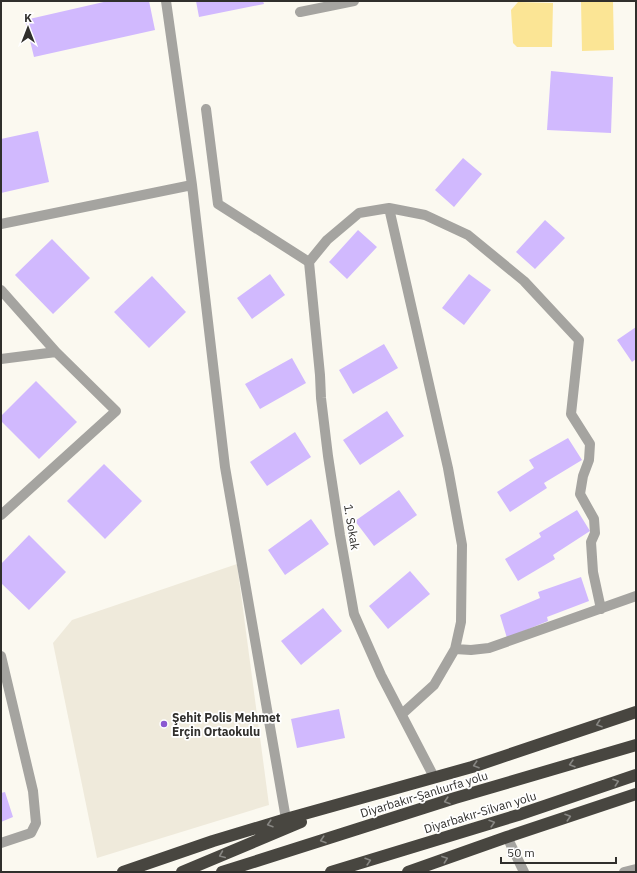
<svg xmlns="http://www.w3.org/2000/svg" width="637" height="873" font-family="'IBM Plex Sans',sans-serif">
<rect width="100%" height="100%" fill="#fbf9f0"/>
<path fill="#efeadb" d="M237 564 269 805 97 858 53 643 72 620Z"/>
<path fill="#fbe595" d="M581 1H613L614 50 582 51Z
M518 2 553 3 552 47H517L513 43 511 10Z"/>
<path fill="#d1b9fe" d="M108 1H149L155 30 34 57 25 20Z
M196 1H263L264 4 199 17Z
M551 71 613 77 611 133 547 130Z
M38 131 49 182 1 193V139Z
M463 158 482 174 454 207 435 190Z
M545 220 565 238 535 269 516 252Z
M358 230 377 247 347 279 329 262Z
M52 239 90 278 53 314 15 275Z
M270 274 285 295 252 319 237 298Z
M469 274 491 290 464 325 442 308Z
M152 276 186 312 149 348 114 312Z
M636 327V359L632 362 617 340Z
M384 344 398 368 353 394 339 370Z
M292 358 306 383 260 409 245 384Z
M36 381 77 422 39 459 1 421V416Z
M387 411 404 436 360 465 343 440Z
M295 432 311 457 267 486 250 462Z
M568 438 582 460 544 483 547 488 510 512 497 492 534 468 529 460Z
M104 464 142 501 105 539 67 501Z
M399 490 417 515 374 546 355 521Z
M577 510 590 531 553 555 555 559 518 581 505 559 541 537 539 533Z
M311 519 329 544 285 575 268 550Z
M29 535 66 572 29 610 1 583V564Z
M410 571 430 594 388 629 369 606Z
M581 577 589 601 547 617 548 621 507 638 500 615 540 598 538 592Z
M323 608 342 631 301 665 281 641Z
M339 709 345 738 297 748 291 719Z
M5 792 13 817 1 822V793Z"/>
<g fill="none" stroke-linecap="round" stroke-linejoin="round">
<path stroke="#a5a4a0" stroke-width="10" d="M166 1 192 185 225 467 286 819
M300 12 354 1
M206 109 218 204 309 262
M389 208 448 468 462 545 461 622 455 649 434 685 402 714
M1 224 192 185
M309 262 327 240 359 213 389 208 425 215 468 235 524 281 579 340 571 414 590 444 589 460 583 476 580 494 594 519 595 533 591 542 593 572 601 609
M309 262 320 375 321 398 328 456 340 535 354 614 381 675 434 777
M1 290 56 352 116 411 1 515
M1 359 56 352
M455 649 471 650 489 648 636 596
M1 656 33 791 36 823 31 833 1 843
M507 837 524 872
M624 872 636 869"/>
<path stroke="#484640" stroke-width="12" d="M123 872 213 841 286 819 472 767 636 712
M182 872 301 822
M222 872 455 798 636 745
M331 872 518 815 636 775
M408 872 507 837 636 794"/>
</g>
<defs><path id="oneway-chevron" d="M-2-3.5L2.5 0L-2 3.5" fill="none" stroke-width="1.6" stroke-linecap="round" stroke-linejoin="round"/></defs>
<g stroke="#888783">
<use href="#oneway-chevron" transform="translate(599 724) rotate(161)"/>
<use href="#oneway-chevron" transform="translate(572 764) rotate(164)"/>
<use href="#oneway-chevron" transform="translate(476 765) rotate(162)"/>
<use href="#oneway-chevron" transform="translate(616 782) rotate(-19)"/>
<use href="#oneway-chevron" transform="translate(447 801) rotate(162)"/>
<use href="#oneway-chevron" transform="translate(568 817) rotate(-18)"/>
<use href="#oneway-chevron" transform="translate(492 823) rotate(-17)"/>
<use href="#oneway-chevron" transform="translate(270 824) rotate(163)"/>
<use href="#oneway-chevron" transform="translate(323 840) rotate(162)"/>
<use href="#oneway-chevron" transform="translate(222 855) rotate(157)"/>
<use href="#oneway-chevron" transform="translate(445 859) rotate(-20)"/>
<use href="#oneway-chevron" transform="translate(368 861) rotate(-17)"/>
</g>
<circle fill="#8b58d1" stroke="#fff" stroke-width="1.5" cx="164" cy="724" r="4"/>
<g text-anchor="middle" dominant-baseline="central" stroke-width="3.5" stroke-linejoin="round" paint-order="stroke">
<g font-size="12" fill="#302f2c" stroke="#fff">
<text transform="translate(352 527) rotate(81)">1. Sokak</text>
<text transform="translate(424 794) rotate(-17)">Diyarbakır-Şanlıurfa yolu</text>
<text transform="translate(480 812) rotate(-17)">Diyarbakır-Silvan yolu</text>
</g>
<g font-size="12" font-weight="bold" fill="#302f2c" stroke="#fff" text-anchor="start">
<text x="172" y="717">Şehit Polis Mehmet<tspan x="172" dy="14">Erçin Ortaokulu</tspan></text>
</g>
</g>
<rect width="637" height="873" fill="none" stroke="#302f2c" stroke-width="4"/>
<g transform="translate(28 28)" stroke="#ffffff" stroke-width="3" paint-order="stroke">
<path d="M0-3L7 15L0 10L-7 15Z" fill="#302f2c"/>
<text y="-6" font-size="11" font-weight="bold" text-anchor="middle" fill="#302f2c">K</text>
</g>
<path d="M501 857v6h115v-6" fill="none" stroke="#302f2c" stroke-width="2"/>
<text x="507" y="857" font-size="12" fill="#302f2c" stroke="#ffffff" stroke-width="3" paint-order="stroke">50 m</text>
</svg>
